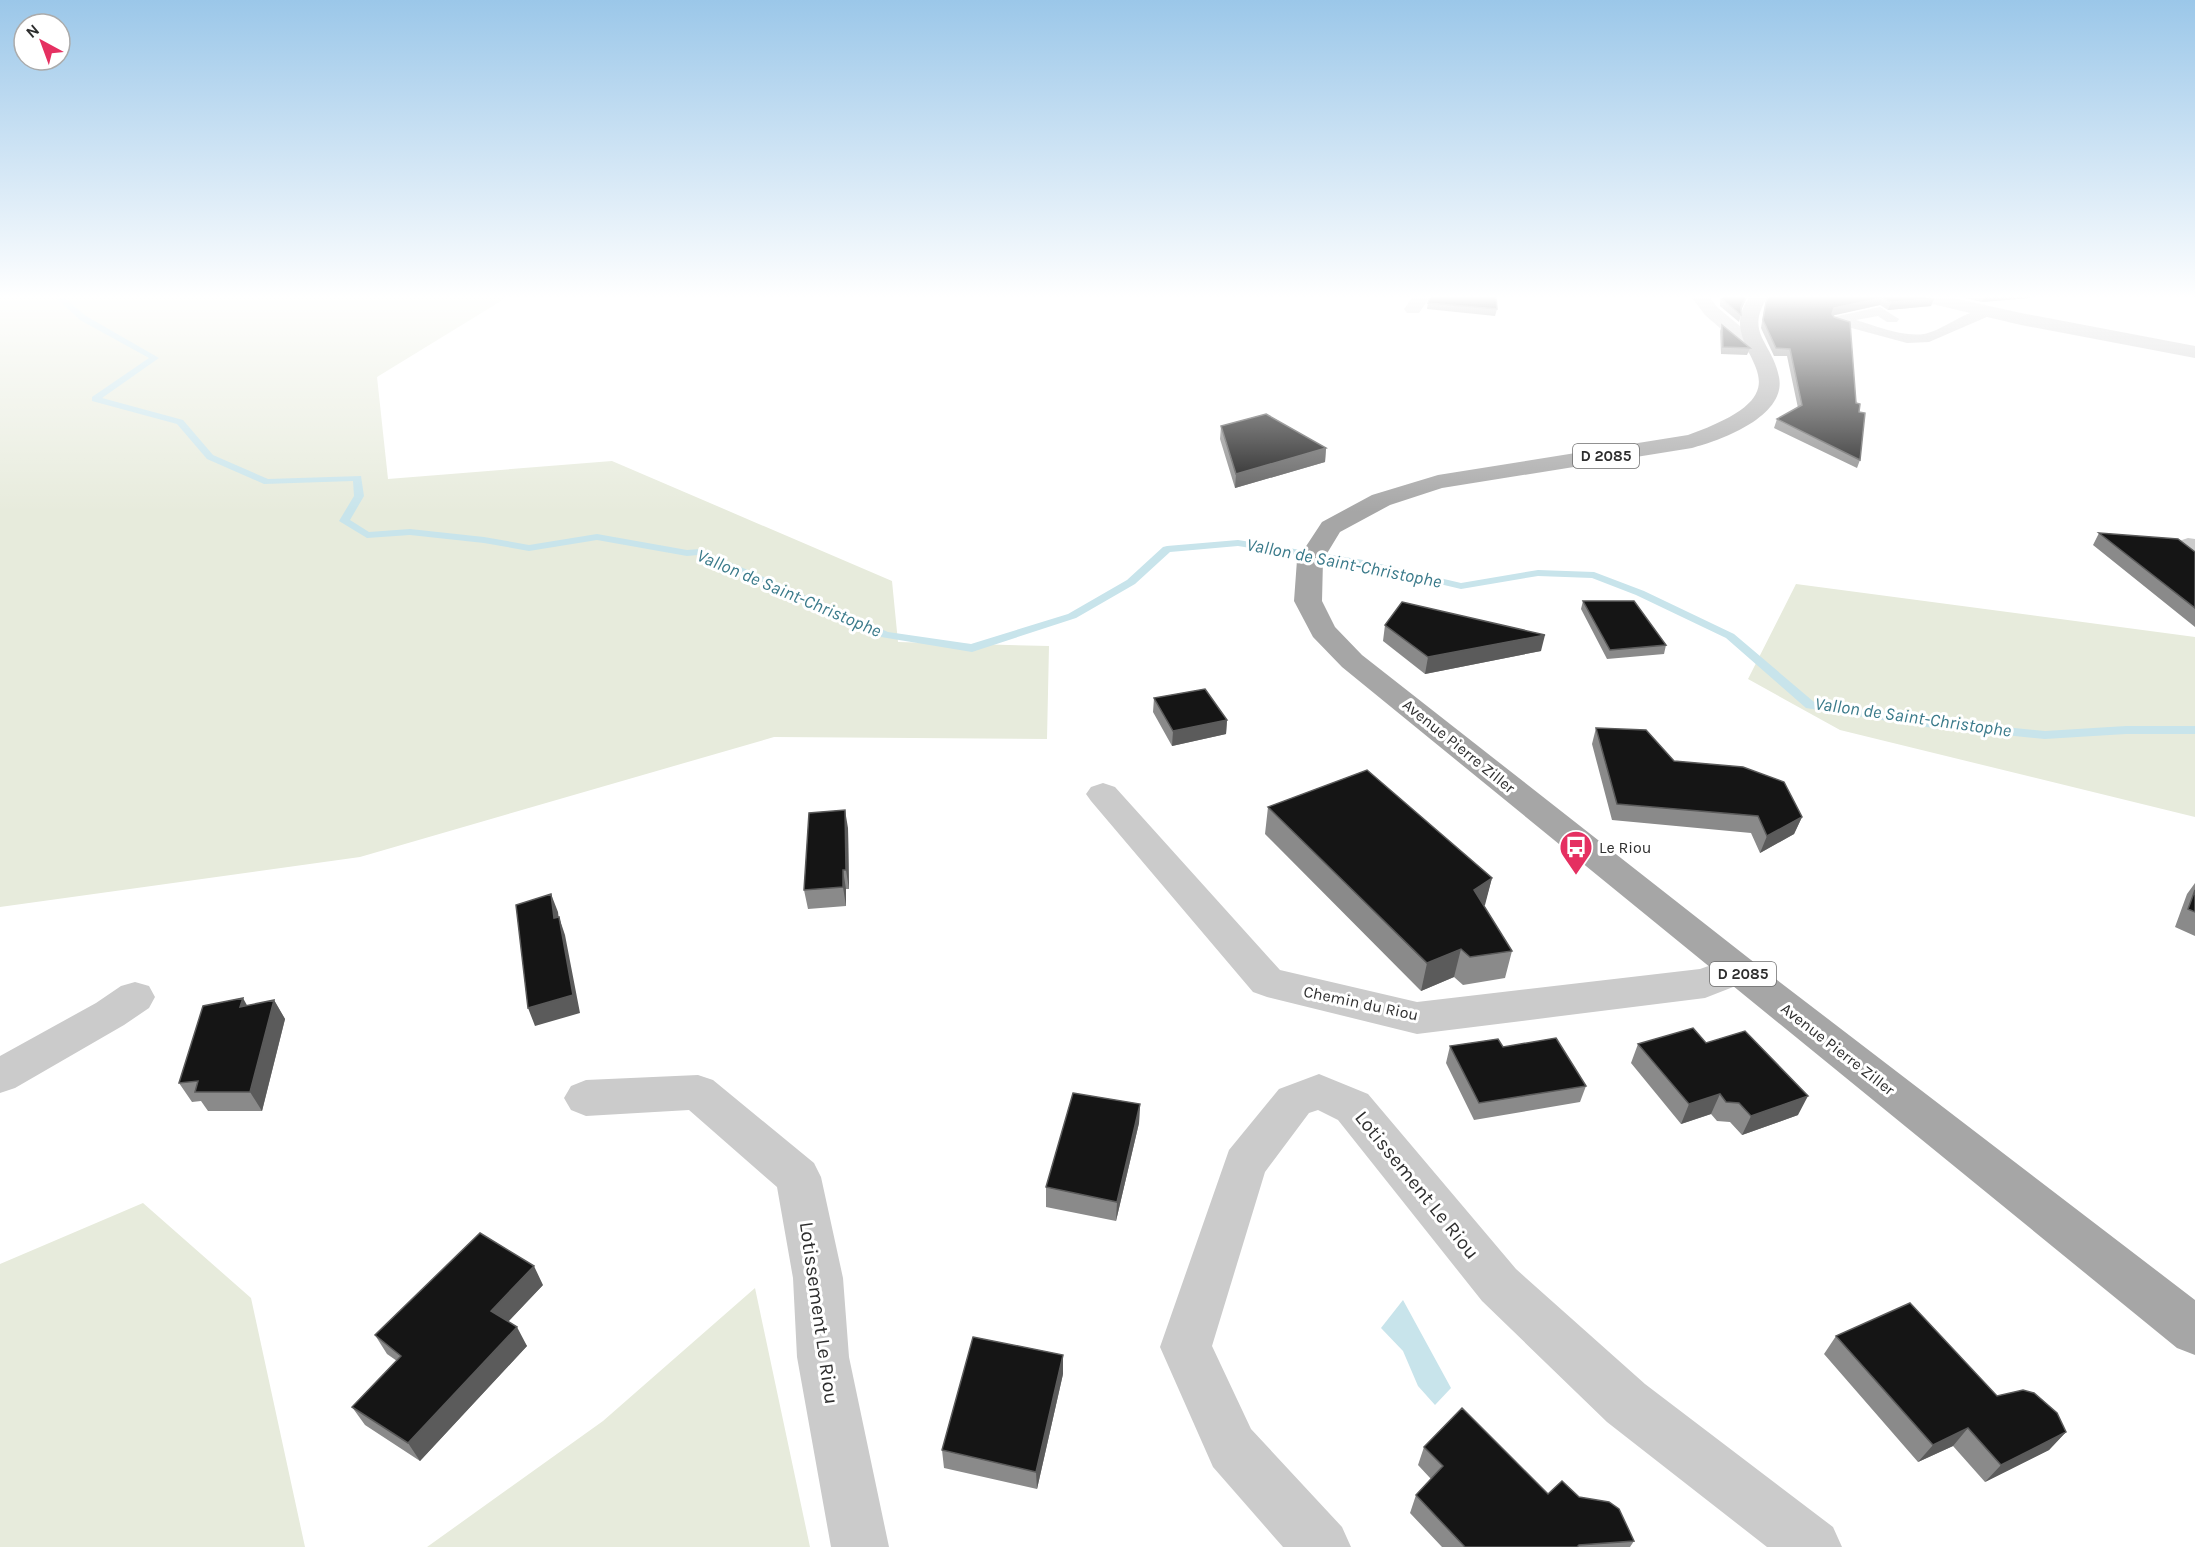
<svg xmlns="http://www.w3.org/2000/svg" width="2195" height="1547" font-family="Karla,sans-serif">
<rect width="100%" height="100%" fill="#fff"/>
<path fill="#e7ebdc" d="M0 295H511L377 377 388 479 612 461 892 581 898 642 1049 646 1047 739 774 737 360 857 0 907Z
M1796 584 2195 637V817L1840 730 1748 679Z
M143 1203 251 1298 305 1547H0V1264Z
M755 1288 810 1547H427L603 1421Z"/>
<path fill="#c8e4eb" d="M1403 1300 1451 1388 1435 1405 1418 1386 1403 1351 1381 1328Z"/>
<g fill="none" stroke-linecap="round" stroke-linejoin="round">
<path fill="#c8e4eb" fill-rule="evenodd" d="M53 295H61L86 316 159 358 102 398 183 420 213 455 268 479 361 476 364 496 350 520 369 532 410 529 484 537 529 545 597 534 687 550 700 549 888 632 971 644 1068 614 1127 580 1163 547 1167 546 1238 540 1363 560 1461 583 1538 570 1594 572 1644 591 1734 634 1814 702 1926 719 2045 731 2126 726H2195V734H2126L2045 739 1926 727 1806 708 1726 638 1636 595 1592 578 1538 576 1461 589 1363 566 1238 546 1170 552 1135 584 1076 618 972 652 881 637 698 555 687 556 597 540 529 551 484 543 410 535 367 538 339 521 354 496 353 481 264 484 207 459 177 424 92 401V397L149 358 80 320Z"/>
<path fill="#cbcbcb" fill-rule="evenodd" d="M1880 307 1899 319 1897 322H1887L1878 316 1856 320C1877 326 1901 337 1924 334 1943 331 1971 306 1989 310L1991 313 1989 316 1929 342 1907 343 1833 323 1831 320 1833 317Z"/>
<path fill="#cbcbcb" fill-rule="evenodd" d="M1414 295H1431L1419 313H1407L1404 309Z
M1690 295H1708L1717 307 1764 346 1767 350 1764 354H1750L1705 315Z
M1909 295H1940L2021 313 2195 346V358L2021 325 1911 299Z
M2188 538 2195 539V555L2179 551 2175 546 2179 541Z
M1103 783 1115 787 1280 970 1417 1002 1700 969 1737 956 1751 960 1757 970 1751 980 1705 998 1417 1034 1267 997 1253 992 1091 801 1086 794 1091 787Z
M135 982 149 986 155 997 149 1008 124 1025 15 1088 0 1093V1056L96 1003 121 986Z
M1319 1074 1368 1094 1516 1269 1645 1384 1833 1527 1842 1547H1767L1607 1422 1482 1301 1338 1120 1318 1110 1309 1113 1265 1172 1212 1346 1251 1429 1342 1527 1351 1547H1283L1213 1467 1160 1347 1229 1150 1279 1089Z
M698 1075 713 1080 814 1163 821 1177 843 1278 849 1357 889 1547H831L797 1357 793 1278 777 1187 689 1110 586 1116 571 1110 564 1098 571 1086 586 1080Z"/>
<path fill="#a6a6a6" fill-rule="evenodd" d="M1751 295H1769C1743 333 1772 341 1779 377 1787 416 1722 440 1692 448L1442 488 1390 505 1340 532 1323 560 1322 601 1335 627 1362 655 1751 960 2195 1300V1355L2177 1348 1342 667 1313 637 1294 601 1297 560 1322 522 1372 495 1438 475 1688 435C1832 384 1704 353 1751 295Z"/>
</g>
<path fill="#8a8a8a" d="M1721 295H1748L1741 310V315L1739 322 1720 306V301Z
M1920 295 1931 306 1888 310 1880 305 1833 315 1859 412 1860 460 1857 468 1774 428 1777 419 1798 408 1787 356H1774L1761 328 1764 309 1766 302Z
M1953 295H2063L1982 302Z
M1428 303 1497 309 1495 316 1427 309Z
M1722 325 1750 348 1747 355 1721 354 1720 331Z
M1221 426 1326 448 1325 462 1235 488 1220 439Z
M2099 533 2195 552V627L2093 545Z
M1583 601 1666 645 1664 654 1607 659 1581 609Z
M1385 625 1541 651 1425 674 1383 641Z
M1154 698 1227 720 1226 734 1172 746 1153 712Z
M1596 728 1802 817 1794 834 1760 853 1751 833 1612 820 1592 744Z
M1268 807 1492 878 1484 906 1512 951 1505 978 1463 985 1454 977 1421 991 1265 834Z
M848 828 849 889H846V906L808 909 804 890Z
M2195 883V936L2175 927 2187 894Z
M274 1000 285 1019 262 1111H208L201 1101 192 1102 179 1083 247 1006Z
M1706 1043 1798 1115 1742 1135 1730 1122 1717 1121 1711 1114 1681 1124 1631 1063 1638 1044Z
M1450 1046 1503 1047 1586 1086 1580 1102 1474 1120 1446 1063Z
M1140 1104 1139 1123 1116 1221 1046 1207V1187Z
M543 1285 508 1322 527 1346 420 1461 365 1425 352 1407 397 1361 387 1354 375 1335Z
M1836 1336 1997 1396 2066 1432 2049 1450 1985 1482 1953 1446 1918 1462 1824 1354Z
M1063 1374 1037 1489 944 1468 942 1450Z
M1424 1447 1548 1494 1579 1497 1634 1541 1630 1547H1442L1410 1513 1416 1495 1431 1479 1418 1465Z"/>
<path fill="#5b5b5b" d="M1747 295H1748L1739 315 1741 307Z
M1985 295H2063L1982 302Z
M1882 298 1880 305 1831 316 1834 308Z
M1934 299 1931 306 1888 310 1891 302Z
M1326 448 1325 462 1235 488 1236 474Z
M1545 635 1541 651 1425 674 1428 657Z
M1227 720 1226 734 1172 746 1173 731Z
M845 810 848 828 849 889 846 870Z
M1802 817 1794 834 1760 853 1767 836Z
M843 870 846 889V906L843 887Z
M1492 878 1485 905 1468 918 1474 890Z
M551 894 558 912 561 936 554 918Z
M559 917 565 935 580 1013 535 1026 528 1008Z
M1461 949 1454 977 1421 991 1427 963Z
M243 998 254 1018 240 1007Z
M274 1000 285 1019 262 1111 250 1092Z
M1720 1094 1711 1114 1681 1124 1689 1104Z
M1808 1096 1798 1115 1742 1135 1751 1116Z
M1140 1104 1139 1123 1116 1221 1117 1202Z
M534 1266 543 1285 501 1329 491 1311Z
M517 1327 527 1346 420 1461 408 1443Z
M1063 1355V1374L1037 1489 1036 1472Z
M1968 1428 1953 1446 1918 1462 1933 1445Z
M2066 1432 2049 1450 1985 1482 2001 1465Z"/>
<path fill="#151515" stroke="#5b5b5b" stroke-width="1.5" d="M1431 295H1496L1497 309 1428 303Z
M1722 295H1747L1741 307V315L1722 299Z
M1769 295H1920L1934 299 1891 302 1882 298 1834 308 1832 314 1834 317 1850 322 1856 403 1860 404 1859 412 1865 413 1860 460 1777 419 1802 405 1790 349 1776 348 1763 320 1766 302Z
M1722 325 1750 348 1723 347Z
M1266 414 1326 448 1236 474 1221 426Z
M2099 533 2178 539 2195 552V608Z
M1583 601H1634L1666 645 1610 650Z
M1402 602 1545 635 1428 657 1385 625Z
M1205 689 1227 720 1173 731 1154 698Z
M1596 728 1646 730 1674 761 1743 767 1784 782 1802 817 1767 836 1758 816 1617 804Z
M1367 770 1492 878 1474 890 1512 951 1470 957 1461 949 1427 963 1268 807Z
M845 810 846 870H843V887L804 890 809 813Z
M2195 890V912L2188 909Z
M551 894 554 918 559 917 573 995 528 1008 516 905Z
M243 998 240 1007 274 1000 250 1092H195L198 1081 179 1083 203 1006Z
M1693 1028 1706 1043 1745 1031 1808 1096 1751 1116 1739 1103 1726 1102 1720 1094 1689 1104 1638 1044Z
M1556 1038 1586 1086 1479 1103 1450 1046 1498 1039 1503 1047Z
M1073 1093 1140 1104 1117 1202 1046 1187Z
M480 1233 534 1266 491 1311 517 1327 408 1443 352 1407 401 1356 375 1335Z
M1910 1303 1997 1396 2023 1390 2034 1393 2057 1413 2066 1432 2001 1465 1968 1428 1933 1445 1836 1336Z
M973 1337 1063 1355 1036 1472 942 1450Z
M1462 1408 1548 1494 1562 1481 1579 1497 1609 1502 1619 1509 1634 1541 1579 1545 1577 1547H1465L1416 1495 1443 1466 1424 1447Z"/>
<linearGradient id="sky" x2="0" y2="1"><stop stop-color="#9bc7e9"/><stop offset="0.58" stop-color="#fff"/><stop offset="1" stop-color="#fff" stop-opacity="0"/></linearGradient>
<rect width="2195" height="512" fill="url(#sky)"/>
<defs>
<g id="bus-pin" transform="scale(1.725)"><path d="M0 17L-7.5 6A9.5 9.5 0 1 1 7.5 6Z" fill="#e53061" stroke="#fff"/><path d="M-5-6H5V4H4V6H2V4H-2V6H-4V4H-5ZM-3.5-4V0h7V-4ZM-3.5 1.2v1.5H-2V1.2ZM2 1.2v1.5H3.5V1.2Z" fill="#fff"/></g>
</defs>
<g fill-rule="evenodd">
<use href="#bus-pin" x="1576" y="847"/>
</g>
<g text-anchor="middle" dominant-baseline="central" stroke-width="6" stroke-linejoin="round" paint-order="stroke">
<g fill="#fff" stroke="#6d6d6d" stroke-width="1.5">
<rect x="1573" y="444" width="66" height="24" rx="4.5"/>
<rect x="1710" y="962" width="66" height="24" rx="4.5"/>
</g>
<g font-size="15" font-weight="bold" fill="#2e2e2e">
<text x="1606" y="456">D 2085</text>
<text x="1743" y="974">D 2085</text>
</g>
<g font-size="16" fill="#2e2e2e" stroke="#fff">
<text transform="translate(1459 746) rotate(39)">Avenue Pierre Ziller</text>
<text transform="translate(1361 1003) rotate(12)">Chemin du Riou</text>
<text transform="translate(1838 1049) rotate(38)">Avenue Pierre Ziller</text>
</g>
<g font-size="16" fill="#2e2e2e" stroke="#fff" text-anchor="start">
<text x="1599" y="847">Le Riou</text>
</g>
<g font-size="18" font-style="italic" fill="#3a7a8a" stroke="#fff">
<text transform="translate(1344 563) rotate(11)">Vallon de Saint-Christophe</text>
<text transform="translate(789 593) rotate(23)">Vallon de Saint-Christophe</text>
<text transform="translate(1913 717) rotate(8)">Vallon de Saint-Christophe</text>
</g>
<g font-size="20" fill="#2e2e2e" stroke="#fff">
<text transform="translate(1417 1185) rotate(51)">Lotissement Le Riou</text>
<text transform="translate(819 1313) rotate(82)">Lotissement Le Riou</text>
</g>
</g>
<g transform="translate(42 42) rotate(319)"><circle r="28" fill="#ffffff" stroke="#ababab" stroke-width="1.5"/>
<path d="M0-4.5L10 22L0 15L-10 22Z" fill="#e53061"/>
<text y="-9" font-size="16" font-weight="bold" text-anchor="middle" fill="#2e2e2e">N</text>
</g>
</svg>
